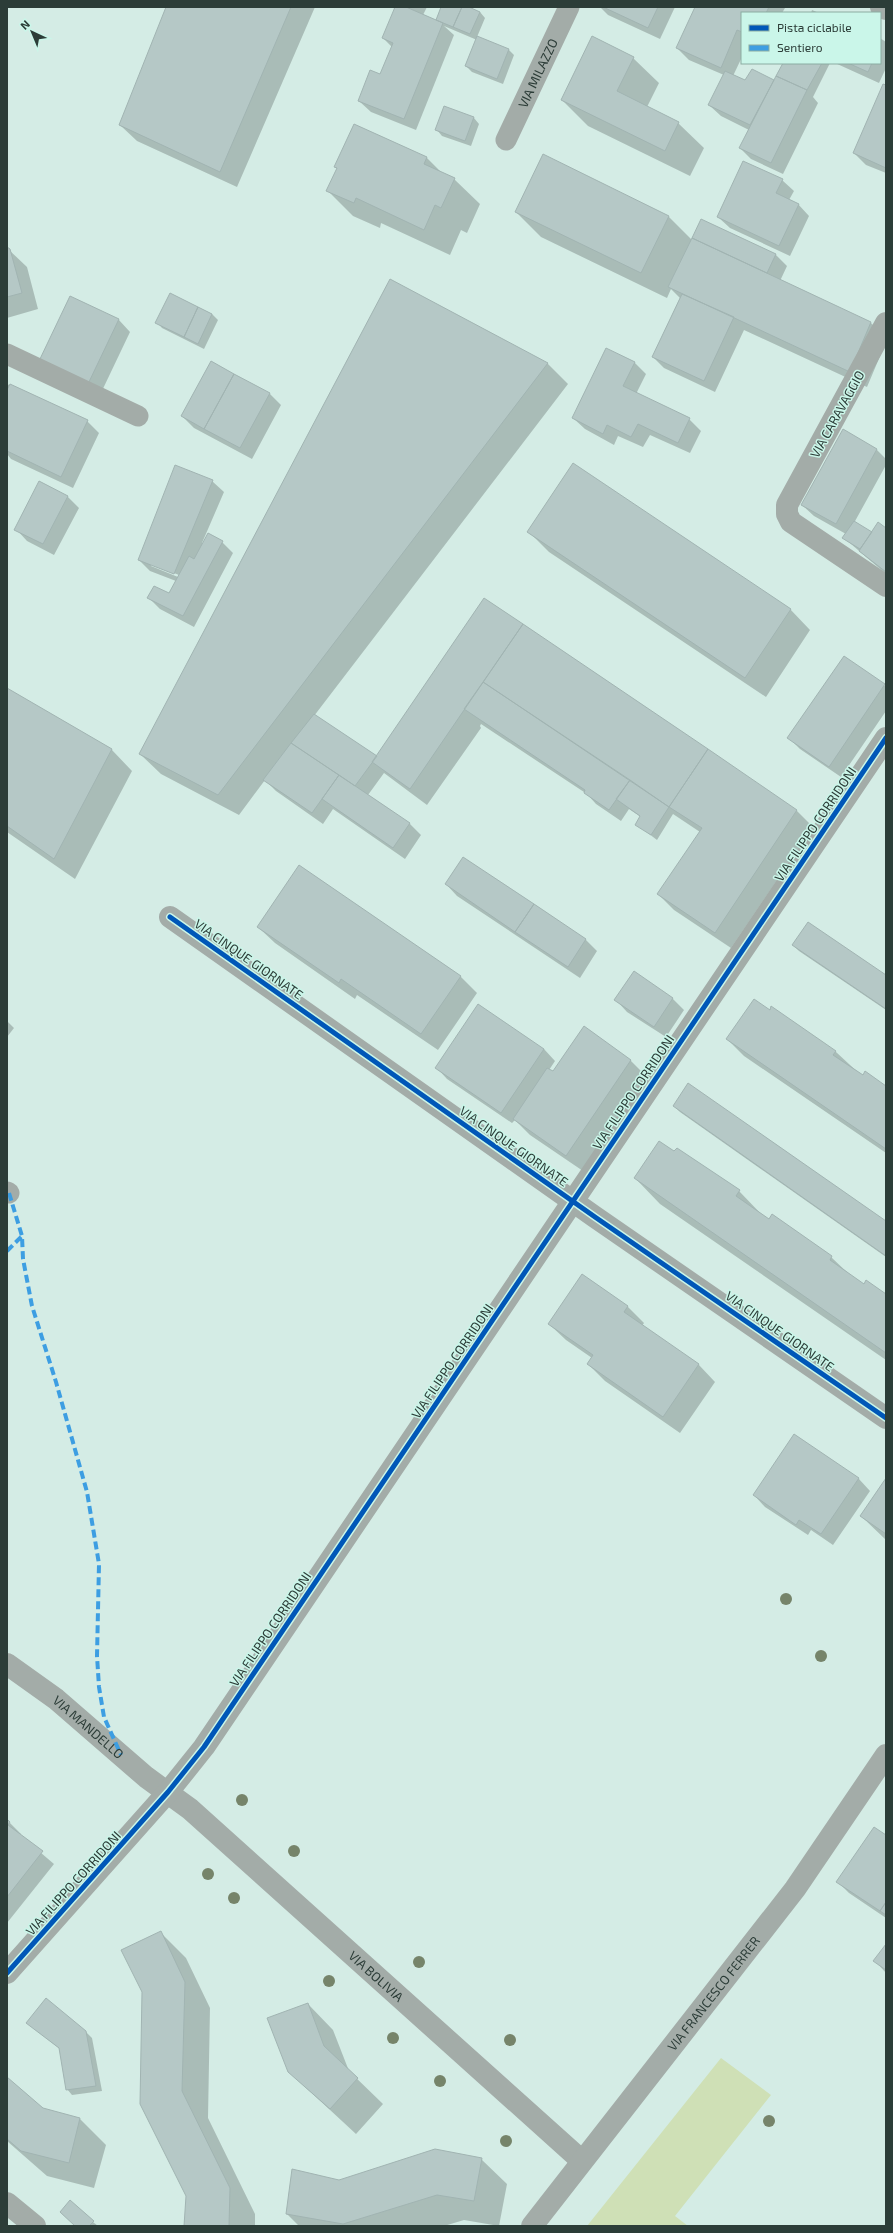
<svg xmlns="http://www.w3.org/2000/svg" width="893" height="2233" font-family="'Exo 2',sans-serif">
<rect width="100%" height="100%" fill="#d4ece5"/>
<path fill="#cfe0b6" d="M721 2058 771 2095 675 2216 688 2226H587Z"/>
<path fill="#0003" fill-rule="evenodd" d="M167 7H315L237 187 137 141 120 125Z
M392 7H427L423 15 440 23 437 20 442 7H466L480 12 485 18 477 37 509 50 514 55 503 84 472 72 466 66 477 40 444 26 454 35 416 130 371 112 359 101 381 75 392 47 383 38 395 9Z
M600 7H675L660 39 608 15Z
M696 7 785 8 782 13H742V57L733 76 746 82 774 81 784 63H830L813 97 818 103 783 174 751 159 740 148 749 130 721 116 709 105 724 75 689 60 677 48Z
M812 10 819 13H811Z
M880 38 886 42V68L879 83 835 63H880Z
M633 58 659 83 647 107 678 123 704 148 690 176 588 126 562 100Z
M886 86V173L866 165 854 153Z
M444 107 474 118 479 124 471 146 442 136 437 130Z
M355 125 427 158 442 173 454 179 480 204 467 233 461 230 450 255 381 223 380 228 353 216 328 191 338 169 335 167Z
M543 155 669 217 692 240 702 220 775 254 787 266 780 281 871 323 886 338V342L867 387 744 330 715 392 664 368 653 357 680 298 671 289 667 298 541 237 516 212Z
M782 180 794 191 789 200 798 204 809 216 790 256 730 228 718 217Z
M7 248 27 267 38 309 7 318Z
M390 280 548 364 568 384 314 716 377 757 484 599 796 810 813 827 731 948 674 910 658 894 700 832 673 814 657 840 636 824 641 817 629 809 621 821 596 804 587 794 481 724 480 726 481 728 427 805 384 773 368 795 410 824 421 835 405 859 333 809 323 824 276 791 265 780 239 815 161 774 140 754Z
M170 294 212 314 218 320 204 349 162 328 157 322Z
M70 297 119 320 130 332 100 395 52 372Z
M211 362 270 394 281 405 252 459 194 428 182 416Z
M634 362 646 374 636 394 689 419 701 431 690 453 650 435 643 447 618 436 614 445 585 429 573 418Z
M7 384 87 421 99 433 73 488 11 459 7 454Z
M844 431 877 450 886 459V465L854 523 872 533 886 529V574L844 538 846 534 814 516 802 505Z
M212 481 224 492 202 543 222 542 233 553 194 627 160 609 149 598 169 594 176 581 150 571 139 560ZM151 564 179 575 178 577 151 566Z
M67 496 79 508 54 555 27 541 16 529Z
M529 532 790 609 810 630 766 697 549 552Z
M884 685 886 687V711L841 777 800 749 789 738Z
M7 689 112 750 132 771 75 879 7 832Z
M464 858 586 940 597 951 580 978 457 896 446 884Z
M300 867 461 977 477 993 438 1050 357 995 355 999 275 943 258 927Z
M793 945 886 976V1010L799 951Z
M672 998 684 1010 666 1037 627 1012 616 1000Z
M7 1021 14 1028 7 1037Z
M727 1039 836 1052 863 1077 886 1087V1153L744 1056Z
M544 1049 555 1061 549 1070 553 1073 630 1060 647 1077 583 1171 530 1135 515 1120 512 1123 447 1079 436 1067Z
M674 1106 886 1222V1257L680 1112Z
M635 1178 739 1191 764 1217 831 1257 850 1275 864 1285 886 1295V1360L660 1204Z
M582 1276 628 1307 644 1323 642 1326 699 1365 715 1382 680 1433 605 1381 588 1364 592 1358 566 1340 549 1324Z
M794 1436 859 1479 870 1491 833 1545 811 1530 808 1535 765 1507 754 1495Z
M886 1480V1540L861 1516Z
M7 1820 21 1834 20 1835 54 1864 7 1923Z
M886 1836V1918L849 1893 837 1881Z
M160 1932 186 1958 210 2008 208 2118 255 2214V2226H185L187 2196Z
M886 1945V1973L875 1961Z
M308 2004 333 2030 349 2071 383 2104 356 2134 289 2072Z
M27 2023 86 2032 92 2038 102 2091 72 2095 67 2089 60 2049Z
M7 2078 42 2109 80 2119 106 2145 94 2188 47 2176 7 2141Z
M481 2159 507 2184 499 2226 464 2220 444 2226H299L287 2214 339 2181Z
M93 2222 98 2226H76Z"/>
<path fill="#b5c8c6" stroke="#a1b4b2" d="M166 7H291L220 172 119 125Z
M395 7H406L443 23 404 119 358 101 370 70 380 74 393 43 382 38Z
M441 7H462L453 27 436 20Z
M462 7H469L480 12 470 34 453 27Z
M603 7H658L648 28Z
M695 7H769L766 13H742V32L737 30 721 68 676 48Z
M477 36 509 49 497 79 465 66Z
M592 36 634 57 617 91 679 122 665 151 561 100Z
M783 63H822L807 90 776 76Z
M848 63H872L868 72Z
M752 69 774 80 750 125 708 105 725 71 745 80Z
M776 76 807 90 771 163 739 148Z
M883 84 886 85V168L853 153Z
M444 106 474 117 465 141 435 130Z
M354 124 427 157 424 164 455 178 441 208 435 205 424 230 356 198 354 203 326 191 337 168 334 167Z
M543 154 669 216 641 273 515 212Z
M743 161 783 179 776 193 799 204 779 246 717 217Z
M701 219 776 254 767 273 692 238Z
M692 238 871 322 850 372 668 287Z
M7 247 10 249 22 293 7 297Z
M390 279 548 363 218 795 139 754Z
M170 293 198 307 184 337 155 323Z
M682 294 734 317 704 381 652 357Z
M70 296 119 319 88 384 39 361Z
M198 307 212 314 198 344 184 337Z
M606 348 635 362 623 386 690 418 678 443 638 424 631 437 607 425 603 434 572 418Z
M211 361 234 374 204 429 181 416Z
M234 374 270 393 240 448 204 429Z
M10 384 88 420 61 477 7 451V390Z
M843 429 877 449 836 524 801 505Z
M573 463 791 609 745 678 527 532Z
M175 465 213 480 174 574 138 560Z
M39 481 68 496 43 544 14 530Z
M854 521 872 532 860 549 842 538Z
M878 522 886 528V572L859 551Z
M208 533 223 541 183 616 147 598 154 586 169 593 189 556 194 559Z
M484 598 523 624 410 789 372 762Z
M523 624 708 749 669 807 483 682Z
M844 656 885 684 829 767 787 738Z
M483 682 630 780 609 810 584 793 585 790 464 709Z
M7 688 112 749 54 859 7 826Z
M314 714 377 756 355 786 291 743Z
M291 743 339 775 312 813 263 780Z
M708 749 797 810 715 933 657 894 702 828 669 807Z
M339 775 410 823 393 848 322 799Z
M630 780 669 807 651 835 635 825 640 816 616 799Z
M463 857 534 904 515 932 445 884Z
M299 865 461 976 421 1034 341 979 339 983 257 927Z
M534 904 586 939 568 967 515 932Z
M808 922 886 975V1009L792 945Z
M634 971 673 998 654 1027 614 1000Z
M754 999 770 1010 771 1006 836 1051 833 1055 863 1075 865 1071 886 1086V1149L726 1039Z
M478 1004 544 1049 501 1113 435 1068Z
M584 1026 631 1060 566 1156 513 1119 547 1068 553 1071Z
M688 1083 886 1221V1256L673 1106Z
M659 1141 674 1151 677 1148 740 1190 736 1196 769 1219 772 1214 832 1256 830 1260 864 1284 866 1280 886 1294V1353L634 1178Z
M582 1274 628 1306 624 1312 699 1364 663 1417 587 1364 593 1355 548 1324Z
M794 1434 859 1478 821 1534 799 1520 796 1525 753 1495Z
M886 1478V1534L860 1516Z
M7 1819 10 1822 8 1825 43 1851 7 1897Z
M874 1827 886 1835V1902L880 1911 836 1882Z
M886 1902V1915L880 1911Z
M161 1931 185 1982 182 2091 230 2188 229 2226H184L186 2196 140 2104 142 1992 121 1950Z
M886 1944V1970L873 1961Z
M46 1998 86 2031 96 2086 66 2090 59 2048 26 2023Z
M308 2003 324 2046 358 2078 330 2109 288 2072 267 2018Z
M7 2077 43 2108 80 2118 69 2163 21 2151 7 2139Z
M435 2149 482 2158 474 2201 437 2195 343 2224 286 2214 292 2169 339 2180Z
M70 2200 94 2221 89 2226H75L60 2212Z"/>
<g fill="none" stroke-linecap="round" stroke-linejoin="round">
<g stroke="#a3aca8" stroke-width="21">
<path id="s1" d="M506 140 569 7"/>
<path d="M7 354 138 416"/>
<path d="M7 1192 9 1193"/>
</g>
<g stroke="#a3aca8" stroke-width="22">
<path d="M881 7 886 9"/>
<path d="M886 323 787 505V514L791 522 886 586"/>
<path d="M170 917 595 1217 886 1418"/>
<path id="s2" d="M7 1664 56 1699 146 1777 190 1809 582 2161"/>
<path d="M7 1973 168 1792 204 1747 886 738"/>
<path d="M7 2203 35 2226"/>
<path id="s3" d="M532 2226 795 1889 886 1755"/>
</g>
<path stroke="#3d9ee2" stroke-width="4" stroke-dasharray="8 4" stroke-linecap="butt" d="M9 1193 22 1236 23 1259 32 1306 56 1382 87 1492 99 1564 97 1656 99 1687 104 1717 121 1755
M7 1251 22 1236"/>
<g stroke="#caf6e9" stroke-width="8">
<path id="cycleway" d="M170 917 595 1217 886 1418
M7 1973 168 1792 204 1747 886 738"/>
</g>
<use href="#cycleway" stroke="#0057b8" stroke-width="5"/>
</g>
<g fill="#76846a">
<circle cx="786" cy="1599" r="6"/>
<circle cx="821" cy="1656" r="6"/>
<circle cx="242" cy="1800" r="6"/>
<circle cx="294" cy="1851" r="6"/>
<circle cx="208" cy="1874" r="6"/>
<circle cx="234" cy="1898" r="6"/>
<circle cx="419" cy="1962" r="6"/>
<circle cx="329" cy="1981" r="6"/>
<circle cx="393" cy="2038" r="6"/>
<circle cx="510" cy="2040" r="6"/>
<circle cx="440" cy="2081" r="6"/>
<circle cx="769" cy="2121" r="6"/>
<circle cx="506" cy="2141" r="6"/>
</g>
<g text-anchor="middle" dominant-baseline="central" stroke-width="3" stroke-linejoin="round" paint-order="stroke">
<g font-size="13" fill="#2c3d38" stroke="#caf6e9">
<text stroke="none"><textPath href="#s1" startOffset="74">VIA MILAZZO</textPath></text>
<text transform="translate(837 414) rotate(-61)">VIA CARAVAGGIO</text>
<text transform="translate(815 824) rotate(-56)">VIA FILIPPO CORRIDONI</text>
<text transform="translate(249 959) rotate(35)">VIA CINQUE GIORNATE</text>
<text transform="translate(633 1092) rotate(-56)">VIA FILIPPO CORRIDONI</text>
<text transform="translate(514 1146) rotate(35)">VIA CINQUE GIORNATE</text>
<text transform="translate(780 1331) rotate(35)">VIA CINQUE GIORNATE</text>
<text transform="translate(452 1361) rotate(-56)">VIA FILIPPO CORRIDONI</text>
<text transform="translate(270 1629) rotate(-56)">VIA FILIPPO CORRIDONI</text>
<text stroke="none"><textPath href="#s2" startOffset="103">VIA MANDELLO</textPath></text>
<text transform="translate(73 1883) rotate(-48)">VIA FILIPPO CORRIDONI</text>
<text stroke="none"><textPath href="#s2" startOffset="484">VIA BOLIVIA</textPath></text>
<text stroke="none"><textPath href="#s3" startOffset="295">VIA FRANCESCO FERRER</textPath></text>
</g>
</g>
<rect width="893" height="2233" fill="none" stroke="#2c3d38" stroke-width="16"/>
<rect x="741" y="12" width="140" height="52" fill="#caf6e9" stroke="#8baca2"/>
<rect x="749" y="25" width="20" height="6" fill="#0057b8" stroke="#8baca2"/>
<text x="777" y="32" font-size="12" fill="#2c3d38">Pista ciclabile</text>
<rect x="749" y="45" width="20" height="6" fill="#3d9ee2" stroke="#8baca2"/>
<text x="777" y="52" font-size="12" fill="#2c3d38">Sentiero</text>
<g transform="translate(32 32) rotate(316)" stroke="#caf6e9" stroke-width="3" paint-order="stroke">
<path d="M0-3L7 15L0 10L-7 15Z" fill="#2c3d38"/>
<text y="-6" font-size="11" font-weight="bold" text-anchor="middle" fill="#2c3d38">N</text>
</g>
</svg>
